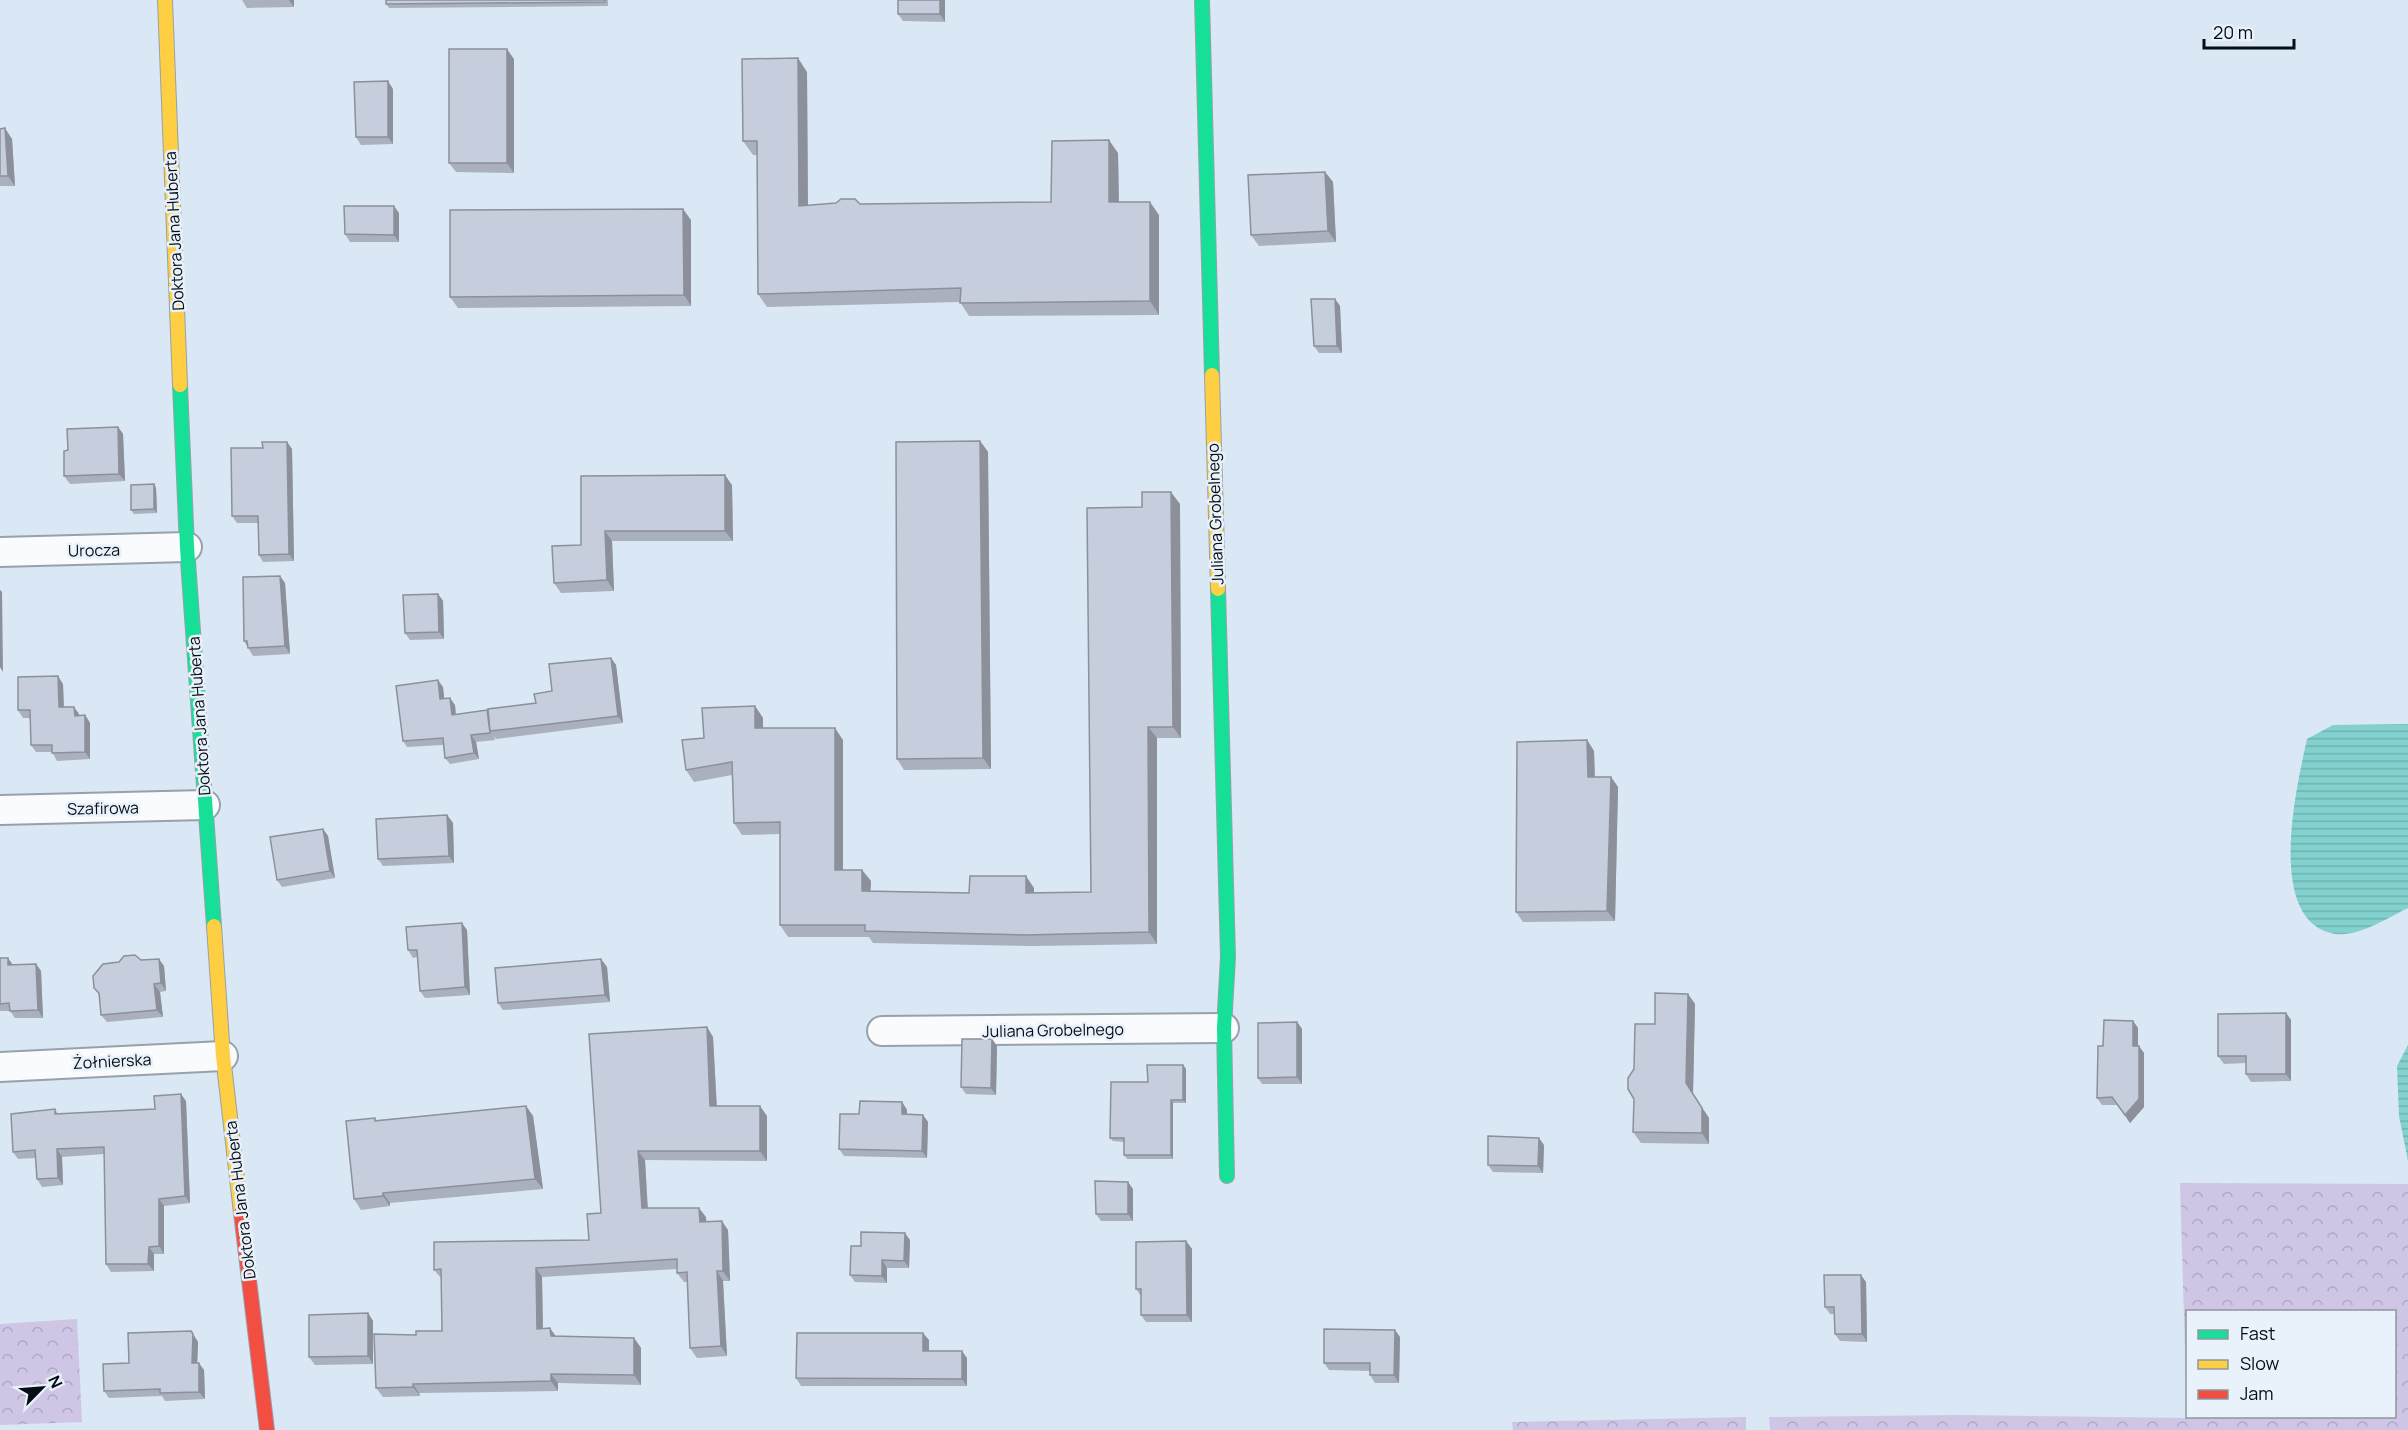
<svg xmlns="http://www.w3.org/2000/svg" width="2408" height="1430" font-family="Manrope,sans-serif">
<defs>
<pattern id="forest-crowns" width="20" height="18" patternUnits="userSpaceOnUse" patternTransform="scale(1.5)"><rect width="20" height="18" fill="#cec6e4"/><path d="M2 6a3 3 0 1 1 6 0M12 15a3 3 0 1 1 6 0" fill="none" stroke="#afa9c3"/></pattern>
<pattern id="water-rules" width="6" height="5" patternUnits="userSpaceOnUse" patternTransform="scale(1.5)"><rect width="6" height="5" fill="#82d1ce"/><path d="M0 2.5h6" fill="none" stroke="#6fb2b0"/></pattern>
</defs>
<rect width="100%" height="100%" fill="#dae7f4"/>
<path fill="url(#forest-crowns)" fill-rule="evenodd" d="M2180 1183 2408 1184V1430H1770L1769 1417 1959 1415 2187 1418ZM2188 1312H2394V1416H2188Z
M77 1319 82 1422 0 1425V1324Z
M1746 1417V1430H1513L1512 1422Z"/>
<path fill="url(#water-rules)" d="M2408 724V908C2387 918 2359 937 2335 934 2264 922 2297 785 2307 739L2333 725Z
M2408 1045V1161L2399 1116 2397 1066Z"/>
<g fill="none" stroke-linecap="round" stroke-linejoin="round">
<g stroke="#97a1ab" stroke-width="32">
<path id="street" d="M0 552 187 547
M0 810 205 805
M882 1031 1224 1028
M0 1067 223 1056"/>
</g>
<g stroke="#97a1ab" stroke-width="16">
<path id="fast" d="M1202 0 1212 375
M180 385 187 547 214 926
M1218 589 1228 957 1224 1028 1227 1176"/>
</g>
<g stroke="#97a1ab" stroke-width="16">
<path id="slow" d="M165 0 180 385
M1212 375 1218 589
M214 926 223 1056 241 1213"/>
</g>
<g stroke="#97a1ab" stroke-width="16">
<path id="jam" d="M241 1213 267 1430"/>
</g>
<use href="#street" stroke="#f9fbfd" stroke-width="28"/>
<use href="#fast" stroke="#16e098" stroke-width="14"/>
<use href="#slow" stroke="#ffcf43" stroke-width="14"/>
<use href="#jam" stroke="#f24e42" stroke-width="14"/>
</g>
<path fill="#aab0be" d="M242 0H294V7L247 8Z
M608 0V6L389 8 386 4Z
M898 0H945V22L903 21 898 14Z
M514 59V173L456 172 449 163Z
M807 72 808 206 860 204 1051 202 1118 153 1119 202 1159 215V315L969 316 960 302 767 307 758 294 757 155H753L743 141Z
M393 89V144L361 145 356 137Z
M0 129 12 139 15 186H0Z
M1325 172 1333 182 1336 242 1259 246 1251 235Z
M399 213V242H350L345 234Z
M691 220V306L458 308 450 297Z
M1335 299 1340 306 1342 353H1319L1314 346Z
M118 427 123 434 125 481 70 484 64 476 68 450Z
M980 441 988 452 991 769 904 770 897 759Z
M287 442 292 449 294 561 263 562 259 555 258 523H237L232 516Z
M581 476 732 485 733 541H612L614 591 561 593 554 583 581 545Z
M154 484 156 488 157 513 134 514 131 510Z
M1180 504 1181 738H1157V944L1033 946 873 943 869 937H788L780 925V834L742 835 734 823 732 775 694 782 686 770 704 738 755 706 763 718V728L843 740V870H862L871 881 870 891 969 893 1034 888V893L1091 892 1142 507Z
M285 583 290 654 253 656 244 641Z
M438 594 443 601 444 639 410 640 405 633Z
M611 658 616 665 623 723 496 739 494 736 495 740 476 742 479 759 450 764 445 758 443 745 407 747 403 741 443 687 444 699 455 705 456 714 536 703 552 691Z
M63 684 64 707 79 714V716L85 715 90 723V759L57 761 52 752H36L31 745 30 718H23L18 710Z
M1587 740 1594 751 1595 777H1611L1618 787 1615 921 1523 922 1516 912Z
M447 815 453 823 454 863 383 866 378 859Z
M323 829 328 836 335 878 282 887 277 880Z
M467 930 470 995 425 998 420 991 417 957 413 958 408 950Z
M0 958 12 965 36 964 41 971 43 1018H15L10 1011H0Z
M601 959 607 967 610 1002 503 1010 498 1003Z
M141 960 164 966 166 991 160 992 163 1017 107 1022 101 1015 100 996 94 988Z
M1688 994 1695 1004 1693 1094 1709 1118V1144L1641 1143 1633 1132 1655 1024Z
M2286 1013 2291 1020V1081L2251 1082 2246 1074V1063L2224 1064 2218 1056Z
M2133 1021 2138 1028V1046L2144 1053V1107L2130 1123 2117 1105H2102L2097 1098 2103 1046Z
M1297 1022 1302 1029V1084H1262L1258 1078Z
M707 1027 713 1037 717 1106 767 1116V1161L645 1160 648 1208 706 1217V1221L728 1230 730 1281H723L727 1356 697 1358 690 1348 687 1282H684L677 1273V1269L542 1277 543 1329 556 1336 634 1338 641 1348V1385L558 1383V1391L419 1393 420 1396 383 1397 376 1388 416 1335 442 1331V1279L434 1270 589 1240 601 1213Z
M992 1039 997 1046 996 1095 966 1094 961 1087Z
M1183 1065 1186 1069V1103H1173V1159H1127L1124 1155V1142L1113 1141 1110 1138 1148 1082Z
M186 1101 190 1203 164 1206V1254H154V1271L111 1272 106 1264 104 1154 62 1157 63 1185 42 1187 37 1179 35 1158 18 1159 13 1152 55 1109 58 1114 155 1109Z
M902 1102 907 1110V1114L923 1115 928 1122 927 1158 844 1156 839 1149 859 1114Z
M526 1106 533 1116 543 1189 390 1203V1206L361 1210 354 1199 375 1118 376 1120Z
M1544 1145 1543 1173 1493 1172 1488 1165Z
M1133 1189V1221H1101L1096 1214Z
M910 1240 909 1268H887V1283L855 1282 850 1275 861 1246Z
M1186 1241 1192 1249V1322H1146L1141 1315V1296L1136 1289Z
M1866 1282 1867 1342 1840 1341 1835 1334 1834 1314H1830L1825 1307Z
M368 1313 373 1321V1364L315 1365 309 1357Z
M193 1334 198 1342 197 1363 204 1370 205 1399 165 1401 162 1396 109 1398 104 1391 129 1363Z
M1400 1337 1399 1383H1375L1370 1375V1371L1329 1370 1324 1363Z
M929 1340V1351L967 1358V1386H801L796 1378Z"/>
<path fill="#8b909b" d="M289 0H294V7Z
M940 0H945V22L940 14Z
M507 49 514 59V173L507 163Z
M798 58 807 72 808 220 799 206Z
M388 81 393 89V144L388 137Z
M5 128 12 139 15 186 8 176Z
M1109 140 1118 153 1119 215 1109 202Z
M1325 172 1333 182 1336 242 1328 231Z
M1150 202 1159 215V315L1150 301Z
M394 206 399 213V242L394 235Z
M683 209 691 220V306L684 295Z
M1335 299 1340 306 1342 353 1337 346Z
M118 427 123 434 125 481 119 474Z
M980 441 988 452 991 769 983 758Z
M287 442 292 449 294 561 289 554Z
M725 475 732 485 733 541 725 531Z
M154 484 156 488 157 513 154 509Z
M1171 492 1180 504 1181 738 1173 727Z
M605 531 612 541 614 591 607 580Z
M280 576 285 583 290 654 285 646Z
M0 590 2 592 3 672 0 667Z
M438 594 443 601 444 639 439 632Z
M611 658 616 665 623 723 618 716Z
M58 676 63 684 64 714 59 707Z
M438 680 443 687 445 706 440 699Z
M450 698 455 705 456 721 452 715Z
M755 706 763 718V740L755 728Z
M74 707 79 714 80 723 75 716Z
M85 715 90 723V759L85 752Z
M1148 727 1157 738V944L1149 932Z
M835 728 843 740V882L835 870Z
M471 735 476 742 479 759 474 753Z
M1587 740 1594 751 1595 788 1588 777Z
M1611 777 1618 787 1615 921 1607 911Z
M447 815 453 823 454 863 449 856Z
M323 829 328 836 335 878 330 871Z
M862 870 871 881 870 902 862 891Z
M1026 876 1034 888V904L1026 893Z
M462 923 467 930 470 995 465 987Z
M8 958 13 965H8Z
M159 959 164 966 166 991 161 983Z
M601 959 607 967 610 1002 605 995Z
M36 964 41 971 43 1018 38 1010Z
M154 984 160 992 163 1017 157 1010Z
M1688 994 1695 1004 1693 1094 1709 1118V1144L1702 1133 1686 1083Z
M2286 1013 2291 1020V1081L2286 1074Z
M2133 1021 2138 1028V1053L2133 1046Z
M1297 1022 1302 1029V1084L1297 1077Z
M707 1027 713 1037 717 1115 710 1106Z
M992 1039 997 1046 996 1095 991 1088Z
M2139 1046 2144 1053V1107L2130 1123 2125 1115Z
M1183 1065 1186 1069V1103L1183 1100Z
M181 1094 186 1101 190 1203 185 1196Z
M1171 1100 1173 1103V1159L1171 1155Z
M902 1102 907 1110V1122L902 1114Z
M526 1106 533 1116 543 1189 535 1179Z
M760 1106 767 1116V1161L760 1151Z
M923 1115 928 1122 927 1158 922 1151Z
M1539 1138 1544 1145 1543 1173 1538 1166Z
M57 1149 62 1157 63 1185 58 1178Z
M638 1151 645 1160 648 1218 642 1208Z
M1128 1182 1133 1189V1221L1128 1214Z
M383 1193 390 1203V1206L383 1196Z
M159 1199 164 1206V1254L159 1246Z
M699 1208 706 1217 707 1231 700 1222Z
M722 1221 728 1230 730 1281 723 1271Z
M905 1233 910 1240 909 1268 904 1261Z
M1186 1241 1192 1249V1322L1187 1315Z
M149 1247 154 1254V1271L148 1264Z
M882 1260 887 1268V1283L882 1276Z
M536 1268 542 1277 543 1338 537 1329Z
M717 1271 723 1281 727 1356 721 1346Z
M1861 1275 1866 1282 1867 1342 1862 1334Z
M368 1313 373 1321V1364L368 1356Z
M550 1328 557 1338 551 1336Z
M1395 1330 1400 1337 1399 1383 1394 1375Z
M923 1333 929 1340V1358L923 1351Z
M193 1334 198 1342 197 1371 192 1363Z
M634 1338 641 1348V1385L634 1375Z
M962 1351 967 1358V1386L962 1379Z
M199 1363 204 1370 205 1399 199 1392Z
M551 1374 558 1383V1391L551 1381Z
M413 1384 419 1393 420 1396 413 1387Z"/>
<path fill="#c6cddd" stroke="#8b909b" stroke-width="1.5" d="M386 0H605V2L386 4Z
M898 0H940V14H898Z
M449 49H507V163H449Z
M798 58 799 206 836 203 841 199H855L860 204 1051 202 1052 141 1109 140V202H1150V301L960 303 961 288 758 294 757 141H743L742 59Z
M388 81V137H356L354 82Z
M5 128 8 176H0V129Z
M1325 172 1328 231 1251 235 1248 175Z
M344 206H394V235L345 234Z
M683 209 684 295 450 297V210Z
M1311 299H1335L1337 346H1314Z
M118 427 119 474 64 476V451L68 450 67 429Z
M980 441 983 758 897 759 896 442Z
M262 442H287L289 554 259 555 258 516H232L231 448H263Z
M725 475V531H605L607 580 554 583 552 546 581 545V476Z
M154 484V509L131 510V485Z
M1142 492H1171L1173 727H1148L1149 932 1025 935 865 931V925H780V822L734 823 732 762 686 770 682 740 704 738 702 708 755 706V728H835V870H862V891L969 893 970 876H1026V893L1091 892 1087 508 1142 507Z
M280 576 285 646 248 648 247 641H244L243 577Z
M438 594 439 632 405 633 403 595Z
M611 658 618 716 490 731 488 709 536 703 534 694 552 691 549 664Z
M58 676 59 707H74L75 716 85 715V752L52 753V745H31L30 710H18V677Z
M438 680 440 699 450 698 452 715 487 710 490 733 471 735 474 753 445 758 443 738 403 741 396 686Z
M1587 740 1588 777H1611L1607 911 1516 912 1517 742Z
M447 815 449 856 378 859 376 819Z
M323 829 330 871 277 880 270 837Z
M462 923 465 987 420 991 417 950H408L406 927Z
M135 955 141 960 159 959 161 983 154 984 157 1010 101 1015 99 993 94 988 93 976 103 964 119 962 124 956Z
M0 958H8V965L36 964 38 1010 10 1011 9 1003 0 1004Z
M601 959 605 995 498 1003 495 968Z
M1655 993 1688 994 1686 1083 1702 1108V1133L1633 1132 1634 1099 1628 1089V1078L1634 1069 1635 1024H1655Z
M2286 1013V1074H2246V1056H2218V1014Z
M2104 1020 2133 1021V1046H2139V1099L2125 1115 2112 1097 2097 1098 2098 1046H2103Z
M1297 1022V1077L1258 1078V1023Z
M707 1027 710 1106H760V1151H638L642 1208H699L700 1222 722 1221 723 1271H717L721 1346 690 1348 687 1272 677 1273V1259L536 1268 537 1329 550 1328 551 1336 634 1338V1375L551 1374V1381L413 1384V1387L376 1388 374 1334 416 1335V1331H442L441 1269 434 1270V1242L589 1240 587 1214 601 1213 589 1034Z
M962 1039H992L991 1088 961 1087Z
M1147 1065H1183V1100H1171V1155H1124V1138H1110L1111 1082H1148Z
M181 1094 185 1196 159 1199V1246L149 1247 148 1264H106L104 1147 57 1149 58 1178 37 1179 35 1150 13 1152 11 1114 55 1109V1114L155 1109 154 1096Z
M860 1101 902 1102V1114L923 1115 922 1151 839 1149 840 1114H859Z
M526 1106 535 1179 383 1193V1196L354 1199 346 1121 375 1118V1121Z
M1488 1136 1539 1138 1538 1166 1488 1165Z
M1095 1181 1128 1182V1214H1096Z
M861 1232 905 1233 904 1261 882 1260V1276L850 1275 851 1246H861Z
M1186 1241 1187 1315H1141V1289H1136V1242Z
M1824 1275H1861L1862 1334H1835L1834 1307H1825Z
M368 1313V1356L309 1357V1315Z
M1324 1329 1395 1330 1394 1375H1370V1363H1324Z
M191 1331 193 1334 192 1363H199V1392L160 1393V1389L104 1391 103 1364 129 1363 128 1333Z
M797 1333H923V1351H962V1379L796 1378Z"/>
<g text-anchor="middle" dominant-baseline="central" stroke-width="5" stroke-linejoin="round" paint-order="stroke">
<g font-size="16" fill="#060d14" stroke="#e9f2fb">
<text transform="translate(174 231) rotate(-93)">Doktora Jana Huberta</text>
<text transform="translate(1215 514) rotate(-92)">Juliana Grobelnego</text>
<text transform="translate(94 550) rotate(-1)">Urocza</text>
<text transform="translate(199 716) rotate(-94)">Doktora Jana Huberta</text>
<text transform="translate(103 808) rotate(-1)">Szafirowa</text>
<text transform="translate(1053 1030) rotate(-1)">Juliana Grobelnego</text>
<text transform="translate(112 1061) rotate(-3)">Żołnierska</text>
<text transform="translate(240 1200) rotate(-97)">Doktora Jana Huberta</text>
</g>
</g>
<rect x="2186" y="1310" width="210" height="108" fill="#e9f2fb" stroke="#8e969f" stroke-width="1.5"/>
<rect x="2198" y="1330" width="30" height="9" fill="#16e098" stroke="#8e969f" stroke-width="1.5"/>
<text x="2240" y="1340" font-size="18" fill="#060d14">Fast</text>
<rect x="2198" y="1360" width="30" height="9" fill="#ffcf43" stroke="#8e969f" stroke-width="1.5"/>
<text x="2240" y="1370" font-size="18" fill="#060d14">Slow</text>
<rect x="2198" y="1390" width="30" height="9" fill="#f24e42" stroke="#8e969f" stroke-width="1.5"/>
<text x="2240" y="1400" font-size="18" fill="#060d14">Jam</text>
<g transform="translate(42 1388) rotate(65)" stroke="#e9f2fb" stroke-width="4.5" paint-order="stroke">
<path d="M0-4.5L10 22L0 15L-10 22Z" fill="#060d14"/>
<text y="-9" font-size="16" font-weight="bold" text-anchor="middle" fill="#060d14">N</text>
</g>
<path d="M2204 39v9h90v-9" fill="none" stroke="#060d14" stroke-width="3"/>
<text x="2213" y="39" font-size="18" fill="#060d14" stroke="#e9f2fb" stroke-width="4.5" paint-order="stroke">20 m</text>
</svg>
